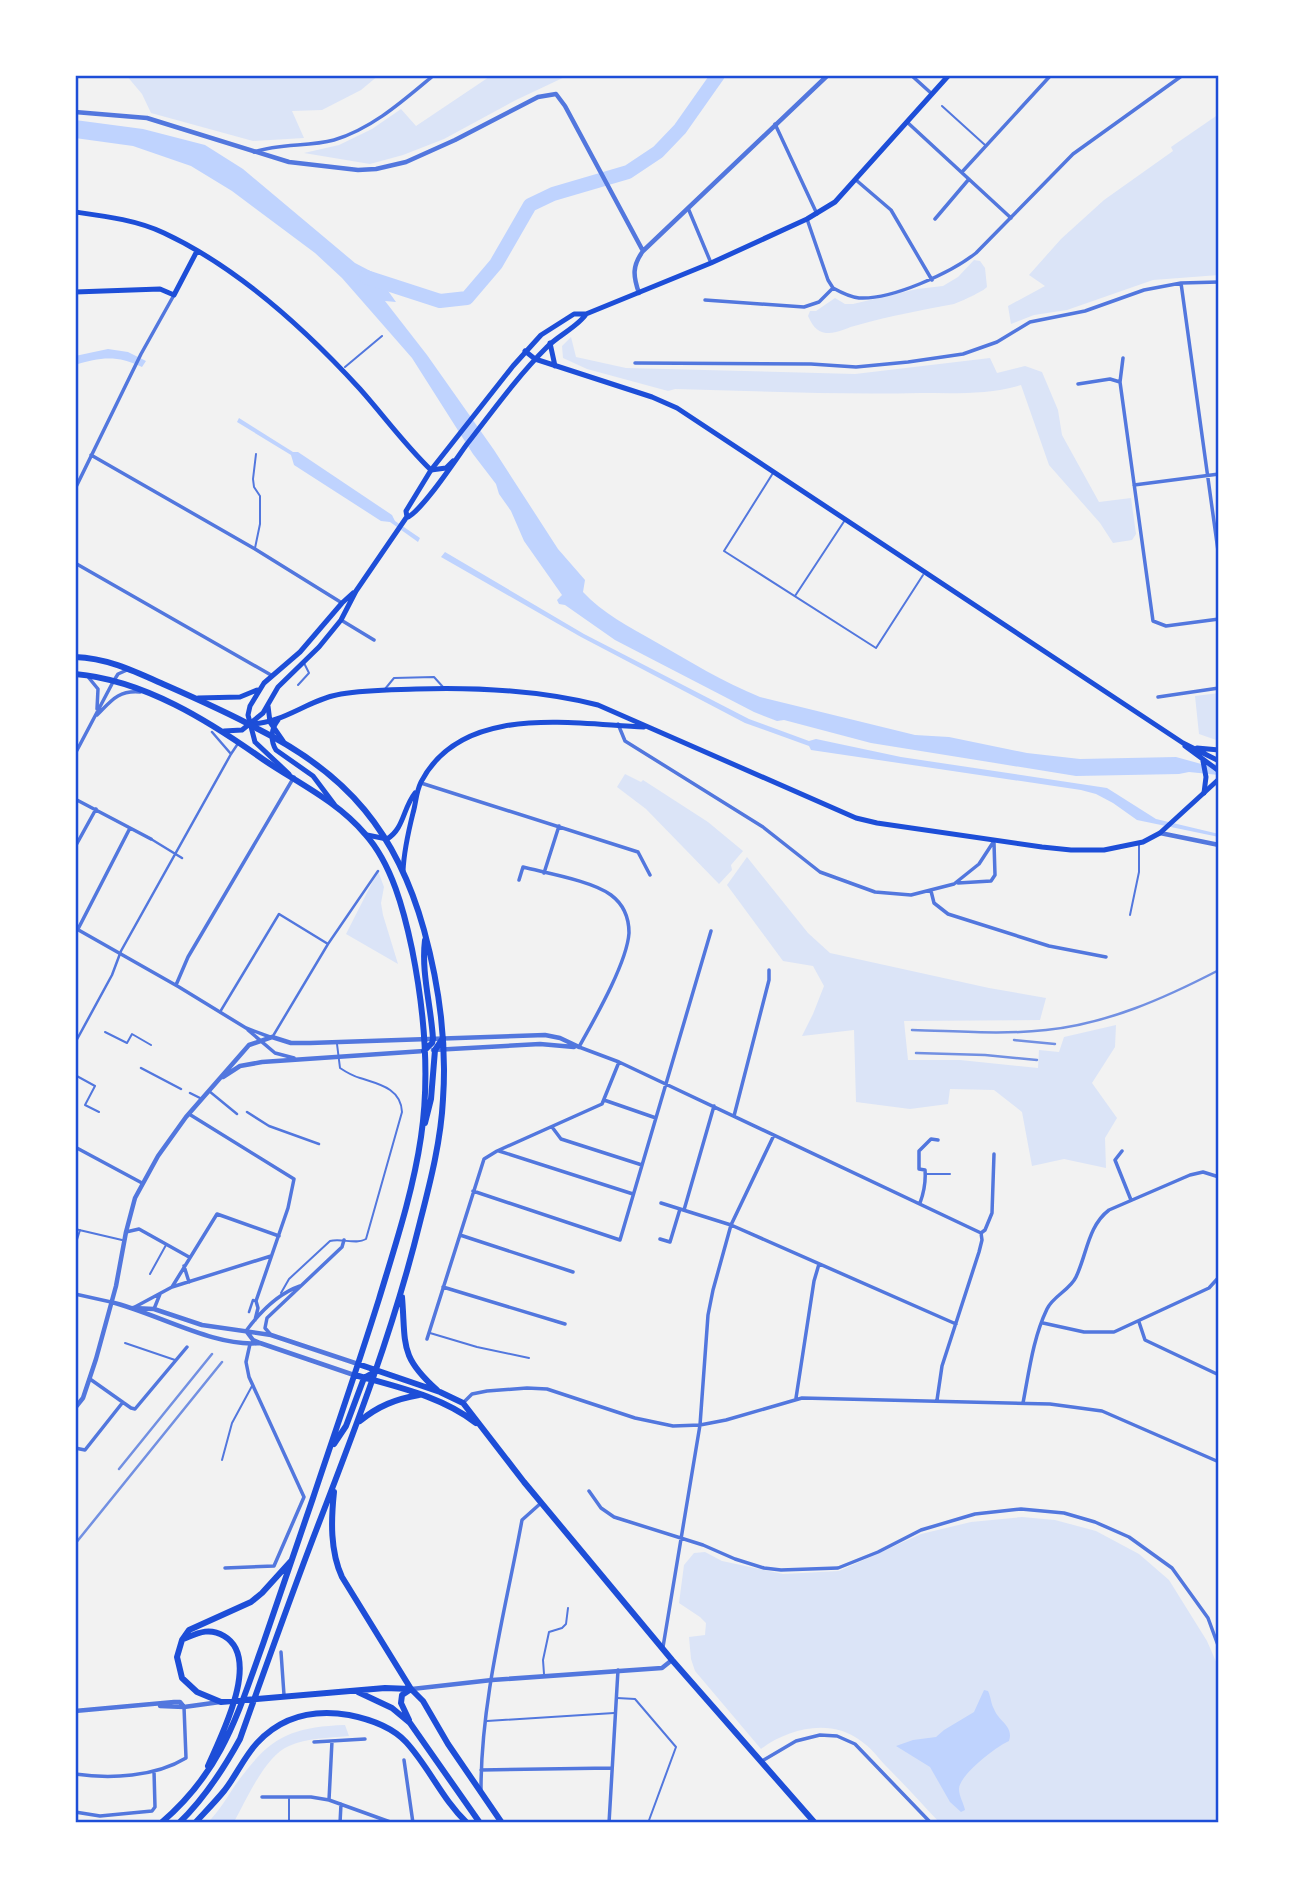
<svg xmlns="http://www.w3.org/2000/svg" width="1294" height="1898" font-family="'Sofia Sans Condensed',sans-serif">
<rect width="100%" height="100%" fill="#f2f2f2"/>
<path fill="#dbe4f7" d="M126 75H379L361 90 322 110 292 111 304 138 253 141 151 113 142 94Z
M492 75H569L516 100 444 139 403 155 370 164 304 153 339 145 372 129 401 109 416 126Z
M1219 114V275L1153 280 1067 310 1034 315 1011 324 1008 306 1045 286 1029 275 1061 239 1104 200 1173 151 1171 147Z
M974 260 980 261 985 268 987 287C984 291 960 302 954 304 922 310 889 316 858 325 847 327 838 334 826 333 816 332 812 324 808 316L810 311H816L835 298 845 304H853L917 289 943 286 958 277Z
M571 337 576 357 626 368 855 374 990 358 997 373 1025 366 1042 372 1058 410 1062 435 1099 502 1131 498 1136 534 1132 540 1113 543 1100 523 1049 465 1021 385C990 395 953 393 920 393 839 395 757 391 675 389L668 391 587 369 563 358 562 346Z
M1219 693V741L1199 734 1195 696Z
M625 774 641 782 643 780 708 822 743 851 731 865 732 870 719 884 646 809 617 787Z
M747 857 808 933 830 953 989 988 1046 998 1040 1020 904 1021 908 1060H960L1038 1068 1039 1050 1059 1052 1064 1037 1116 1025 1115 1047 1092 1083 1117 1118 1105 1138 1106 1168 1064 1159 1032 1166 1022 1112 994 1090 950 1089 948 1104 910 1109 856 1102 854 1030 802 1036 813 1014 824 986 813 966 783 961 727 885Z
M378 871 384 887 381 903 383 915 398 964 346 934Z
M1022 1517 1055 1520 1096 1531 1139 1554 1169 1580 1207 1641 1217 1664 1219 1676V1823H940C921 1803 903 1783 884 1764 877 1756 870 1747 861 1741 831 1718 789 1728 761 1749L695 1671 691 1659 689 1637 705 1635 706 1623 700 1617 679 1603 684 1565 694 1553 705 1552 722 1561 783 1574 839 1571 921 1534 971 1522Z
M345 1725 349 1736C329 1738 307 1738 289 1746 265 1756 247 1799 235 1820L207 1823C219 1812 227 1797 236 1784 269 1738 289 1727 345 1725Z"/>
<path fill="#bfd3fe" d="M75 120 143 129 205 145 243 169 355 263 376 274 396 302 385 301 427 355 494 450 558 549 585 580 583 592C602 613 630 627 654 641 689 661 723 682 760 697L915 735 949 737 1027 753 1080 759 1176 757 1205 765 1219 764V775L1189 772 1179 774 1076 776 871 743 784 720 777 721 754 712 615 640 565 605 559 604 557 600 562 595 524 541 511 511 499 494 496 484 473 454 412 358 342 278 315 253 232 191 191 166 133 146 75 138Z
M108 349 128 352 146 361 142 367C118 355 100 357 75 365V356Z
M239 418 293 452H298L392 515 395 521 420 538 418 542 390 522 381 521 294 465 291 455 237 422Z
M445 552 584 634 749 719 809 741 816 739 901 757 1107 788 1156 819 1219 834V837L1137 820 1113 803 1096 794 1081 790 811 750 809 746 745 723 581 637 441 557Z
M984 1690 988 1691C991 1697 991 1704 994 1709 999 1722 1014 1726 1009 1741 997 1746 959 1775 959 1789 959 1796 964 1804 965 1810L961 1812 950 1802 930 1767 896 1746 913 1740 936 1737 944 1730 974 1712Z"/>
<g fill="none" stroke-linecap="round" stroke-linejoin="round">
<path stroke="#bfd3fe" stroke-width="14" d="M366 277 440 301 467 298 496 264 530 205 553 194 628 172 658 152 680 129 718 75"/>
<path stroke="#5277de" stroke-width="2" d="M942 106 985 145
M345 367 382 336
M773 473 724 551 876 648 923 575
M255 548 260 524V496L254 487 253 479 256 454
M795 596 845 520
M298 685 309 673 304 663
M385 689 394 678 434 677 443 687
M1130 915 1139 872V844
M105 1032 127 1043 132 1034 151 1045
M75 1075 95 1086 85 1105 99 1112
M927 1174H950
M75 1229 122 1240
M75 1246 80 1230
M150 1274 166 1245
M281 1293 289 1279 330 1241C342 1238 356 1245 366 1239L402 1112C401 1088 378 1084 360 1078 353 1076 346 1072 340 1068L337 1044
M430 1333 477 1347 529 1358
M125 1343 175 1360
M222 1460 232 1423 252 1386
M544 1674 543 1660 549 1632 562 1628 566 1624 568 1608
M617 1698 635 1699 676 1747 648 1823
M487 1721 614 1713
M289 1799V1823"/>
<path stroke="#5277de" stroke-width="2.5" d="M231 754 239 742
M151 839 182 858
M75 984H76
M220 1012 279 914 328 944
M273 1036 328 944 378 871
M75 1043 112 975 121 951 231 754 212 732
M141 1068 181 1089
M209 1091 237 1114
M190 1093 200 1098
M247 1112 269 1126 319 1144
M249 1312 253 1300 256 1301"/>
<path stroke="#5277de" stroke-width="3.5" d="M911 75 932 94
M907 122 1011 218
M775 124 817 214
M254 152C280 143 308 147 334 140 372 129 404 100 434 75
M962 172 1051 75
M856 180 891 210 932 280
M688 208 711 263
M807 219 828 280 833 288
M935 219 969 179
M1181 283 1219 558
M705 300 804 307 819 302 833 288C842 293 850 297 859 298 891 300 951 273 976 253L1073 154 1183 75
M635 363 811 364 856 367 908 362 963 354 997 342 1030 322 1085 311 1144 290 1181 283 1219 282
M1120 382 1123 358
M1078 384 1110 379 1120 382 1153 621 1166 626 1219 619
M91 455 255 549 342 603
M1134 485 1219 474
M75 489 141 354 174 295
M75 563 271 675
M341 620 374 640
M89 678 98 689 97 709
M1158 697 1219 688
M97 715C111 701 118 690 140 692
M618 724 625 741 763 827 820 872 875 892 911 895 954 884 979 864 994 841
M75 754 113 682 118 674 127 670
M421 783 638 852 650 875
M75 799 151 839
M75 847 96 809
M544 873 559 826
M519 880 523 867C546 873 593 881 611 895 623 904 629 918 629 933 627 963 594 1020 579 1047L619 1062 981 1233
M958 883 991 881 995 875 994 843
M931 891 934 903 948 914 1049 946 1106 957
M75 928 179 987 246 1028 270 1037
M78 929 130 828
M176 985 188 957 294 777
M248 1030 275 1053 294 1058
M604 1100 656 1118
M189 1114 294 1179 288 1208 256 1301 258 1308 255 1320
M734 1116 769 980V970
M552 1127 561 1139 642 1165
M75 1147 142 1183
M499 1151 633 1194
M1122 1151 1115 1160 1131 1200
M473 1191 620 1240 711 931
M661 1203 731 1225 956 1324
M920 1203C924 1192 926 1182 925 1170L919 1169V1151L931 1139 938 1140
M684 1210 714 1106
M126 1232 139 1229 189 1257
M460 1235 573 1272
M660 1239 670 1242 680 1209
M184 1266 189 1282
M172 1287 217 1214 279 1236
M443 1287 565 1324
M75 1294 111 1302
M133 1308 172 1287 271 1256
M154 1309 160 1294
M1139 1322 1145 1340 1219 1375
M1043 1323 1084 1332H1114L1209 1288 1219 1277
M246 1331C260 1312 277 1294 300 1286
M271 1335 265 1328 267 1318 342 1247 344 1240
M427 1339 484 1159 497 1151 602 1104 619 1062
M90 1379 131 1408 135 1409 187 1347
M796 1398 814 1281 819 1264
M937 1400 942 1366 979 1252 982 1240 981 1233 985 1230 992 1213 994 1154
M463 1403 472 1394 487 1391 527 1388 547 1389 635 1418 673 1426 700 1425 726 1420 802 1398 1050 1404 1102 1411 1219 1462
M1023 1403C1029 1372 1033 1338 1047 1309 1053 1296 1070 1290 1076 1277 1087 1254 1088 1226 1109 1210L1190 1175 1203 1172 1219 1177
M75 1448 85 1450 123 1402
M589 1491 601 1508 614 1517 703 1545 735 1559 764 1568 781 1570 838 1568 878 1552 921 1530 975 1514 1021 1509 1064 1513 1095 1522 1129 1537 1172 1568 1208 1618 1219 1648
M225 1568 274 1566 304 1497 249 1377 246 1362 250 1344
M663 1647 700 1425 708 1315 713 1290 731 1225 774 1135
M281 1652 284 1695
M314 1742 365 1739
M404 1760 413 1823
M762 1761 796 1741 820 1735 837 1736 855 1744 931 1823
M481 1770 612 1768
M75 1774C110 1779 155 1777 186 1758L184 1707
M481 1789C481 1699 506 1608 522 1520L541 1503
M262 1797H311L329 1800 393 1823
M329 1800 332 1741
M75 1812 100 1816 152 1811 155 1807 154 1771
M340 1823 341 1804
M609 1823 618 1670"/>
<path stroke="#5277de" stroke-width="4.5" d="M75 112 147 118 289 162 358 170 376 169 406 162 455 140 538 97 556 94 565 106 643 251
M639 293C633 276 632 266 643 251L828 75
M1160 833 1219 845
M433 1050 540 1044 574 1047
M223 1077 240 1066 262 1062 424 1051
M111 1302C156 1313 216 1348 260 1343
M133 1308 154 1309 202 1325 271 1335 358 1364
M247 1332 253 1340 260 1343 354 1375
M75 1408 83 1398 96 1359 116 1286 126 1232 135 1198 158 1156 186 1117 249 1045 272 1037 291 1043H310L545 1035 560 1038 579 1047
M412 1689 492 1680 662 1668 672 1660
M160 1706 184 1707 220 1702
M75 1711 174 1702H180L184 1707"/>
<path stroke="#1d4ed8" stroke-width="5" d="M75 212C104 216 137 220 164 233 237 267 306 330 360 389 384 416 405 445 431 470L446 468 453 461
M75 292 160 289 174 295 197 251
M550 343 555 366
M525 351 535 359 652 397 677 408 1183 743 1219 761
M1185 746 1219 771
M1197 748 1219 750
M1203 761 1206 777 1204 793"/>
<path stroke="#1d4ed8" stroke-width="5" d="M407 517 406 511 431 470 513 366 541 335 574 314H586L711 263 807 219 835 202 949 75
M198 698 240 697 257 690
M268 706 270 722 283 741
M278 720C271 729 270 740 276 750L313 776 334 804
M250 724C283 724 309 699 341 694 366 690 391 690 416 689 478 687 538 690 598 705L856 818 877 823 1042 847 1071 850H1104L1143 842 1160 833 1219 779
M224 731 242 730 263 713 278 687 319 647 341 620 356 591 406 518C421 513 456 459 467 444 492 412 517 377 546 348 557 336 579 326 586 314
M289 774 255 742 248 715 250 706 264 683 300 652 342 603 353 593
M367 835 387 839C404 829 403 808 415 793
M403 871C404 850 408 833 413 813 416 803 416 792 421 782 462 703 571 724 644 727"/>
<path stroke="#1d4ed8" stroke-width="6" d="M75 657C107 658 134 671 163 684 195 698 227 712 258 729 348 774 397 833 424 930 439 985 447 1042 443 1099 441 1141 430 1183 420 1222 394 1328 356 1427 317 1528 290 1598 265 1669 240 1739 223 1770 205 1798 179 1823
M75 674C144 680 209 721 264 760 298 783 337 801 365 834 392 864 404 911 412 949 424 1009 430 1076 421 1137 413 1192 395 1246 379 1299 358 1366 335 1432 313 1498 296 1547 280 1595 263 1644 237 1716 222 1771 161 1823
M424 1051 432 1043 433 1039C431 1005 421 973 425 940
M425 1123 431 1099 435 1050 443 1038
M402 1297C406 1345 399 1356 437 1390
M358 1364 440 1392 463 1403 524 1482 672 1660 815 1823
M355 1375C397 1387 441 1396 476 1423
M360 1421C378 1406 396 1399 419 1395
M334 1444 346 1426 364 1378 377 1371
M334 1492C331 1520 330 1551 342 1577L411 1689 423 1701 448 1744 502 1823
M291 1561 262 1593 251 1602 189 1630 182 1640 177 1657 182 1678 197 1692 221 1702 385 1688 411 1689
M183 1639C198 1633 209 1627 224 1636 262 1658 221 1736 208 1766
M358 1692 392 1708 410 1723 480 1823
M409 1720 401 1703 402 1695 411 1689
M195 1823C205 1812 215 1802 224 1791 236 1776 244 1757 257 1743 282 1716 313 1709 349 1715 369 1719 392 1727 406 1742 429 1767 442 1799 467 1823"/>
<path stroke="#7290e2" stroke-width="2.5" d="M912 1030C956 1031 1002 1035 1046 1030 1107 1024 1165 998 1219 970
M1014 1040 1055 1044
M916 1053 985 1055 1037 1060
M119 1469 212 1354
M75 1544 222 1362"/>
</g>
<rect width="1294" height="1898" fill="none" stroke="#ffffff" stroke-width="154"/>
<rect x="77" y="77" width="1140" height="1744" fill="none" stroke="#1d4ed8" stroke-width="2.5"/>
</svg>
